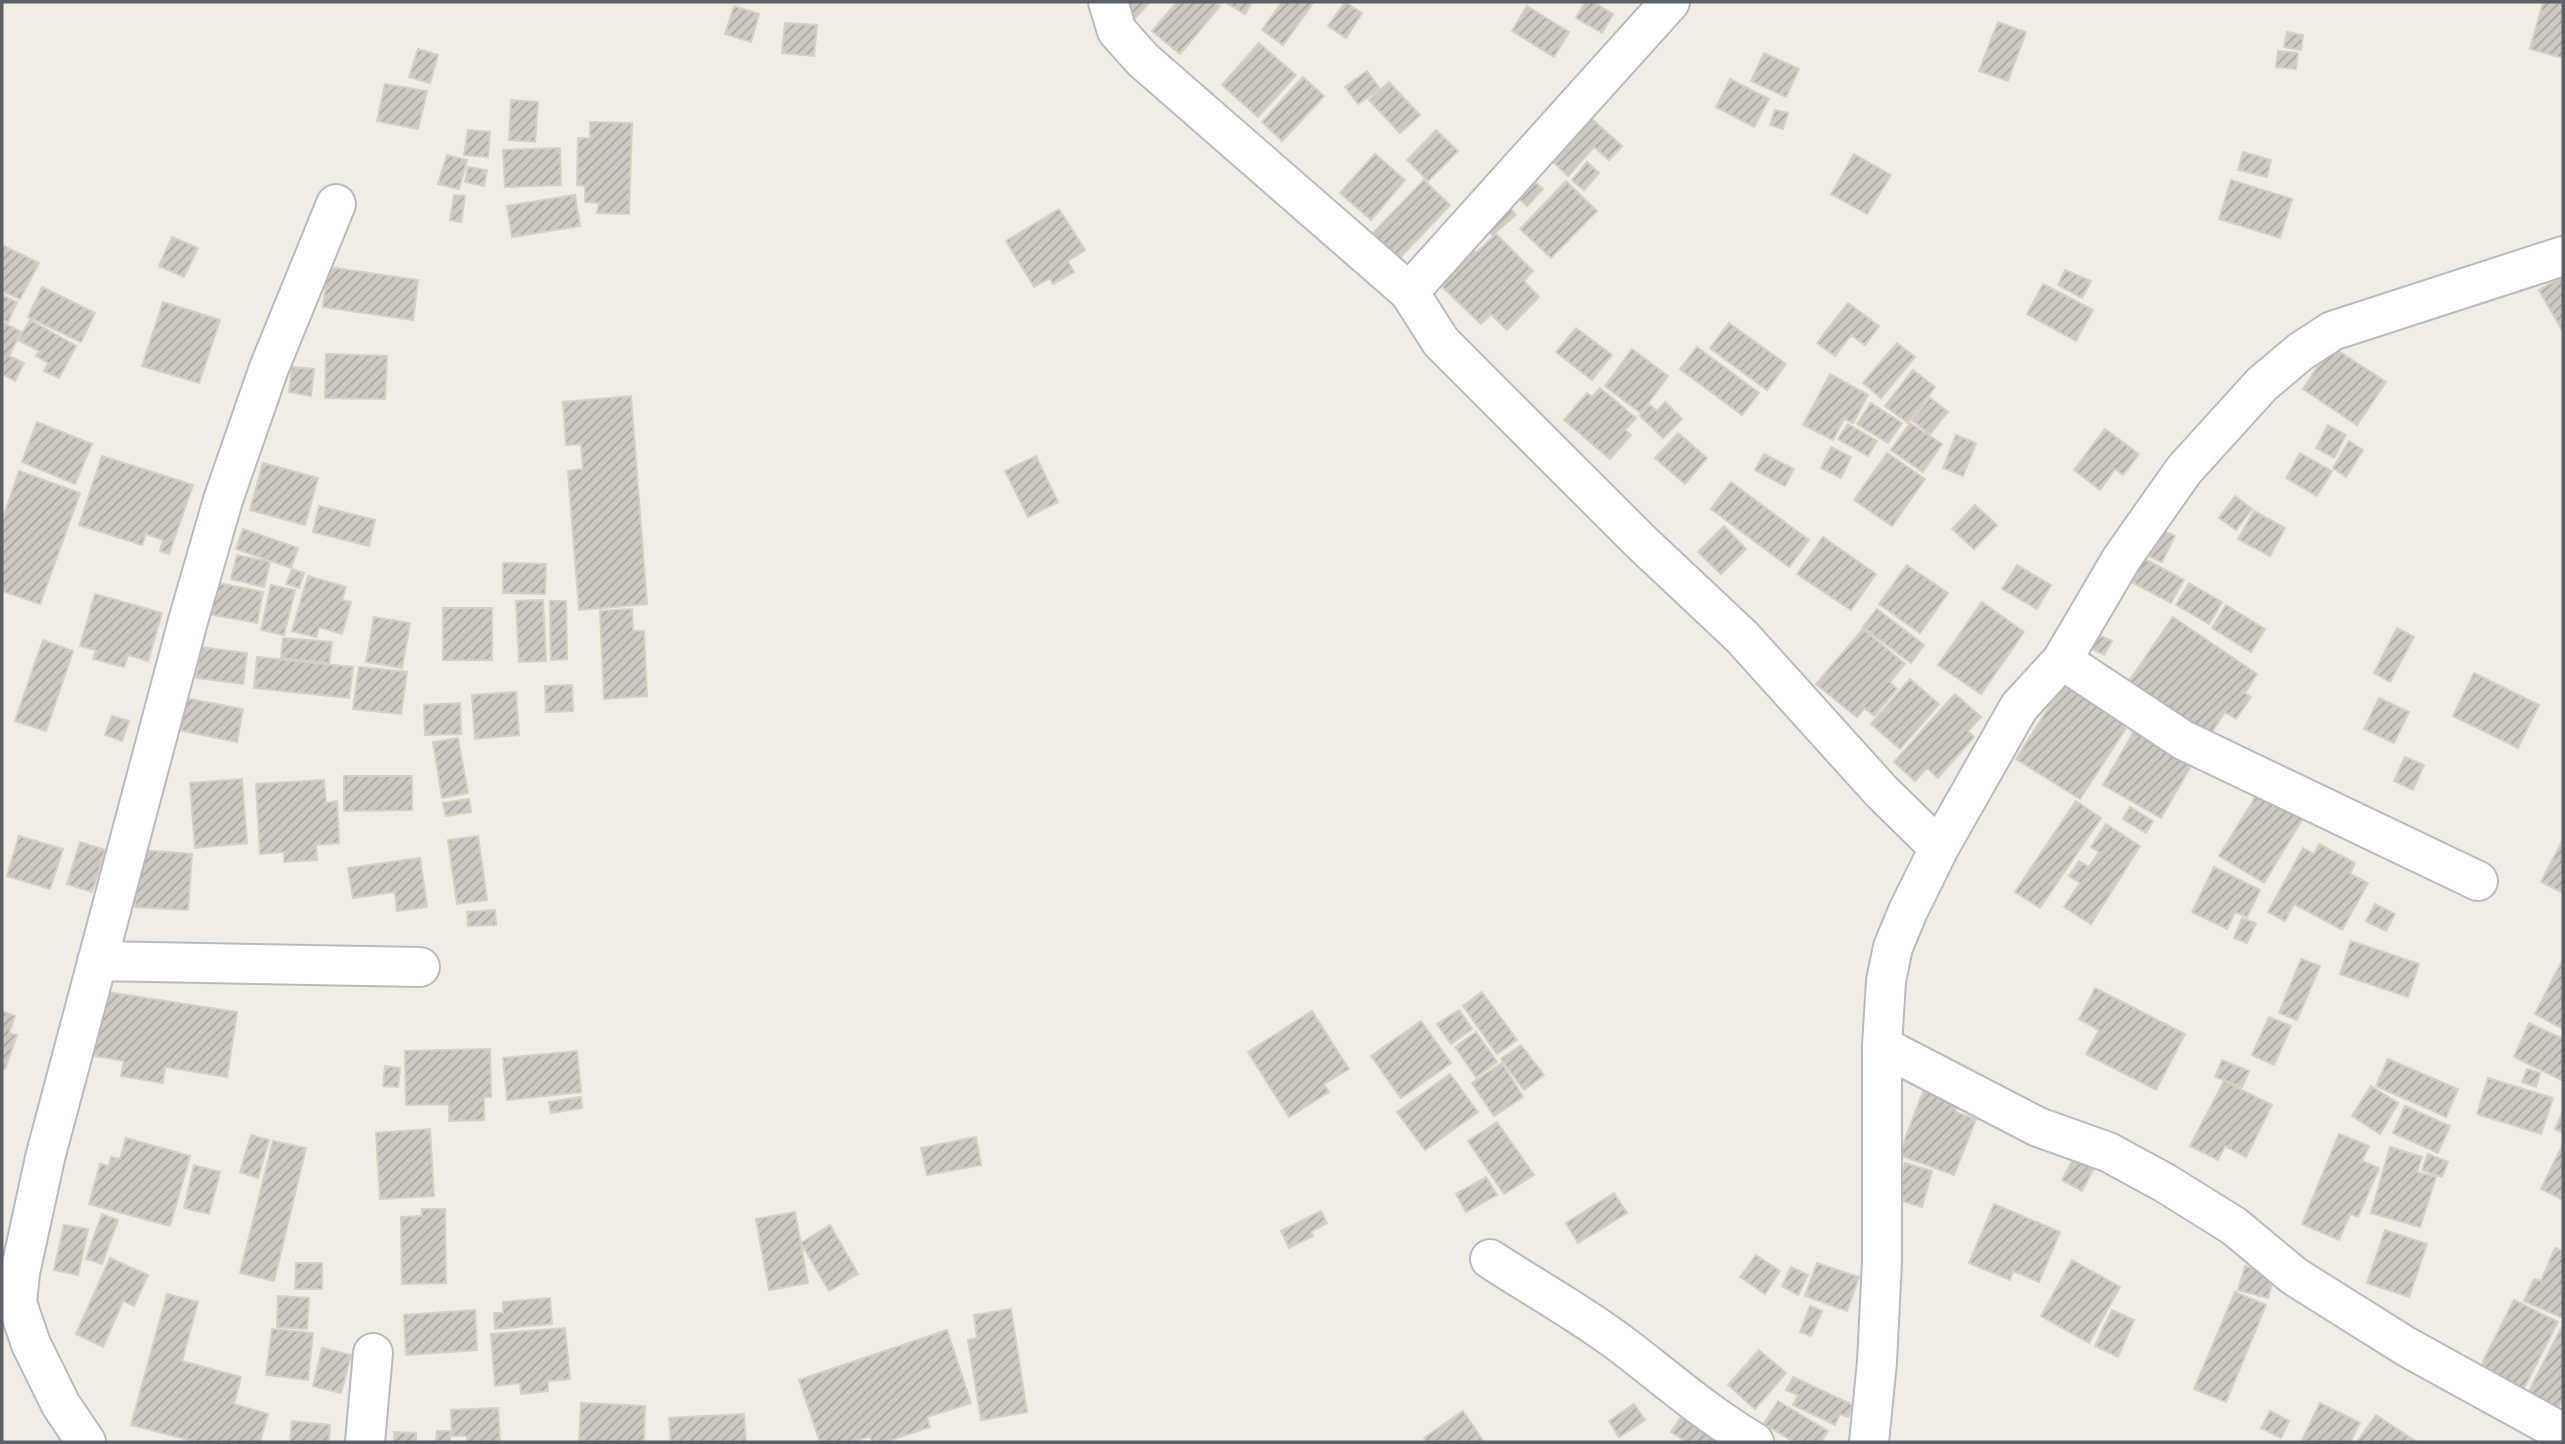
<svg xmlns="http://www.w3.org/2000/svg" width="2565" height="1444" font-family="'Open Sans',sans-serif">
<defs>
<pattern id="building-hatch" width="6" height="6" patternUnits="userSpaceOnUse" patternTransform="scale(1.75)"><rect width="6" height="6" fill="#cecac3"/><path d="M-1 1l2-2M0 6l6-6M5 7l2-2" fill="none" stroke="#aaa7a2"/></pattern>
</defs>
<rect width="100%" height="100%" fill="#f0ede5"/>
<path fill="url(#building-hatch)" stroke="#d6cfc2" stroke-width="2" d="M1116 2H1150L1134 19Z
M1177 2H1215L1220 6 1180 54 1152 31Z
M1225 2H1252L1245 14Z
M1282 2H1314L1283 45 1262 30Z
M1345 2 1362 13 1346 38 1328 26Z
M1585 2H1593L1613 14 1602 33 1576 18Z
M2543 2H2563V58L2530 49Z
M734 6 759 14 751 42 725 34Z
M1527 6 1569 32 1554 57 1512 31Z
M1998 22 2026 32 2008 81 1979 71Z
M785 23 817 25 814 56 782 53Z
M2287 32 2303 35 2301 50 2284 47Z
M1259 43 1296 75 1258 117 1222 85Z
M418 49 438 55 430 83 409 77Z
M2278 51 2298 53 2296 69 2276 67Z
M1764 53 1799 69 1786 97 1751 81Z
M1367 71 1380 89 1358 104 1345 87Z
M1303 77 1324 96 1282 141 1262 122Z
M1730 79 1769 99 1754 127 1716 107Z
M1389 82 1420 115 1400 133 1369 100Z
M385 84 427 91 418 129 377 121Z
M511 100 538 102 535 142 509 140Z
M1775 110 1788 113 1783 129 1770 125Z
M1583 111 1622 146 1609 160 1594 147 1568 176 1545 154Z
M590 122 632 123 629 214 597 213 599 203 585 202V186L577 185 578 138H590Z
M468 130 490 132 488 157 464 155Z
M1436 130 1458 151 1428 181 1407 160Z
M560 148 561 185 505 187 503 150Z
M2243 152 2271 160 2267 177 2238 170Z
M1375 154 1405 180 1371 220 1340 193Z
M1854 154 1891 175 1867 214 1831 194Z
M447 155 467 160 459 189 438 184Z
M1587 162 1599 173 1584 190 1572 180Z
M468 167 487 170 484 186 465 182Z
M1529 177 1543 189 1527 206 1514 194Z
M1424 180 1450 205 1398 260 1372 234Z
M2231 180 2292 199 2280 238 2219 219Z
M1566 181 1597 211 1551 258 1520 229Z
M454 195 465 196 461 222 450 220Z
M575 195 580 226 512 237 507 206Z
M1501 197 1516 215 1492 235 1477 217Z
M1059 209 1085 250 1068 261 1074 272 1053 284 1050 278 1034 287 1006 241Z
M1496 234 1533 271 1524 281 1539 297 1507 330 1491 314 1481 324 1435 280 1469 246 1476 253Z
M172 237 198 248 184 277 159 266Z
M2 245 39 263 20 299 2 291Z
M328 267 418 280 413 320 323 307Z
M2065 270 2091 281 2082 298 2058 285Z
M2563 276V332L2539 290Z
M2043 284 2093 310 2076 341 2027 314Z
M42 287 95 313 81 342 28 317Z
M2 295 17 302 8 322 2 319Z
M163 302 220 320 199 383 142 366Z
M1848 303 1879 326 1865 345 1851 335 1835 356 1817 343Z
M30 320 76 346 59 378 44 371 48 363 36 356 39 351 18 340Z
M2 322 21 332 9 356 24 363 15 381 2 374Z
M1729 323 1786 364 1767 390 1710 348Z
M1576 328 1612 355 1592 380 1556 352Z
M1897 343 1915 357 1881 398 1863 383Z
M2331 346 2386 382 2357 425 2303 389Z
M1697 347 1759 393 1742 415 1680 369Z
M1632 349 1668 376 1641 413 1605 386Z
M326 354 387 356 385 399 325 398Z
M292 367 314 369 311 396 289 392Z
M1913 370 1935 387 1908 423 1885 406Z
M1830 374 1868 395 1853 423 1844 419 1833 440 1803 425Z
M1600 388 1636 418 1625 430 1631 435 1610 459 1564 420 1587 393 1592 397Z
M631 396 647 604 579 610 568 471 583 469 581 444 566 445 563 402Z
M1930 398 1948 412 1930 434 1912 420Z
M1665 402 1682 419 1663 438 1640 416 1650 405 1657 411Z
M1871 403 1902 423 1888 443 1857 424Z
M37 422 92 444 75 484 22 462Z
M1910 423 1942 444 1923 472 1891 450Z
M1848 424 1877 441 1868 456 1838 439Z
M2328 425 2346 435 2334 458 2316 448Z
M2105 429 2139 454 2123 475 2115 469 2100 490 2074 470Z
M1678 433 1707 458 1685 484 1655 458Z
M1956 435 1976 443 1963 476 1943 468Z
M2349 441 2363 450 2346 477 2333 468Z
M1831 447 1851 457 1841 478 1821 468Z
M1887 453 1925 479 1892 526 1854 500Z
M2300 453 2332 471 2317 496 2286 478Z
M1764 454 1794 469 1785 486 1755 470Z
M102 456 193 485 169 554 160 551 163 540 146 534 142 545 79 525Z
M1036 456 1058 502 1028 517 1005 471Z
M263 463 318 478 305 525 250 510Z
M19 471 80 493 40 604 2 591V521Z
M1731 482 1809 540 1789 567 1711 509Z
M2235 496 2252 509 2236 530 2219 518Z
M1975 505 1997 525 1974 549 1952 529Z
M319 506 375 520 369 546 313 532Z
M2254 511 2285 528 2270 556 2238 539Z
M1724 526 1746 549 1721 574 1698 552Z
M2154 526 2175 536 2162 562 2141 553Z
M243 529 298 548 291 568 236 549Z
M1823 537 1876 574 1851 610 1797 574Z
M237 555 270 562 264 587 231 579Z
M2141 557 2184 580 2171 603 2128 580Z
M503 563 546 564 545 594 503 593Z
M1907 565 1948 593 1920 633 1879 604Z
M2017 565 2051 585 2037 609 2002 589Z
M292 569 304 573 299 588 286 584Z
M308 576 346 587 342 600 351 602 342 634 319 627 316 637 292 631Z
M214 582 263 592 257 623 208 614Z
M2189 583 2222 602 2209 624 2176 605Z
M271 585 295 590 284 635 261 630Z
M95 594 162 613 148 661 128 655 124 667 93 659 96 650 80 646Z
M543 600 546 661 519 662 516 601Z
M550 601H566L567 659 551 660Z
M1982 602 2024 632 1981 694 1938 665Z
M2226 605 2265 629 2251 652 2212 628Z
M443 608H492V660H443Z
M632 609 633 631H644L647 696 604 699 600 611Z
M1877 609 1924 645 1911 663 1863 627Z
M374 617 410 623 402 668 366 662Z
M2173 617 2257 674 2245 693 2251 697 2236 719 2225 712 2206 741 2125 687Z
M2397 628 2414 637 2390 682 2374 673Z
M1863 629 1905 664 1890 682 1897 689 1874 716 1865 708 1857 717 1816 684Z
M2097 634 2112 641 2104 655 2090 648Z
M283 638 332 642 329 663 281 658Z
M43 640 73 651 46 731 15 721Z
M200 647 247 653 243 684 196 678Z
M257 657 353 667 349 698 254 688Z
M359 667 407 672 401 714 353 709Z
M2474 673 2539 705 2518 748 2453 716Z
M1910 679 1939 704 1900 749 1871 724Z
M572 685 573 711 546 712 545 686Z
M2063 685 2128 725 2080 799 2016 759Z
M516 692 519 735 475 739 472 695Z
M1955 694 1981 717 1968 731 1974 737 1938 778 1927 768 1915 781 1894 762Z
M184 698 243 709 237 742 178 730Z
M2379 698 2409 712 2394 743 2364 729Z
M460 703 461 734 425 735 424 705Z
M112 716 129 721 122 741 105 735Z
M2134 731 2192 764 2161 818 2103 785Z
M458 738 468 793 442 798 433 742Z
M2405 757 2424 765 2413 790 2394 781Z
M344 776H412V810L344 811Z
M242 779 247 843 195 848 190 783Z
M324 780 326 803 337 801 339 843 316 845 317 860 284 862V852L260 854 256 784Z
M2259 791 2303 818 2264 883 2219 856Z
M469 799 471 812 446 816 443 803Z
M2076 801 2101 818 2040 908 2015 892Z
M2130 807 2153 821 2146 833 2123 819Z
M2106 824 2140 846 2091 924 2064 907 2080 883 2069 876 2079 861 2089 867 2099 852 2091 847Z
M19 836 63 849 50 889 7 876Z
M478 836 487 900 457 904 448 840Z
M2563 839V889L2561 892 2541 882Z
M80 842 105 850 92 892 67 884Z
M2319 844 2355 863 2350 874 2368 883 2342 930 2294 904 2285 921 2268 912 2303 848 2314 854Z
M139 850 192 854 188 910 135 907Z
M420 858 427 907 397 911 395 892 353 898 348 868Z
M2214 867 2260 890 2247 917 2235 912 2227 929 2192 912Z
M2375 904 2395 914 2386 931 2366 921Z
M495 910 496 925 468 926 467 912Z
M2242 918 2256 923 2247 943 2234 938Z
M2351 941 2419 964 2408 997 2340 974Z
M2301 959 2320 966 2297 1020 2279 1013Z
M2563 959V1029L2535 1014Z
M2095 988 2185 1034 2156 1090 2086 1054 2099 1030 2079 1019Z
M101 991 237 1012 227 1077 165 1067 163 1083 121 1076 124 1061 90 1055Z
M1482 992 1517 1040 1497 1054 1463 1006Z
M1459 1010 1472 1029 1451 1044 1437 1024Z
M2 1011 15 1016 9 1033 17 1035 5 1069H2Z
M1312 1011 1349 1069 1324 1084 1329 1092 1289 1117 1248 1052Z
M2269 1017 2291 1026 2274 1065 2252 1055Z
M1421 1021 1451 1063 1401 1098 1371 1056Z
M2529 1023 2563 1039V1081L2514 1057Z
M1476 1032 1497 1062 1476 1077 1455 1047Z
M1521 1045 1544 1075 1524 1090 1501 1059Z
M490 1049 491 1097H484V1120L449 1121V1104L406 1105 405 1051Z
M577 1051 581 1092 507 1100 503 1058Z
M2388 1059 2458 1089 2446 1117 2376 1086Z
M2222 1060 2249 1071 2242 1087 2215 1077Z
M1502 1063 1523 1097 1494 1116 1472 1083Z
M385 1066 400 1068 398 1087 383 1086Z
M2527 1069 2540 1073 2536 1087 2522 1082Z
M1450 1074 1478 1112 1425 1150 1397 1112Z
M2488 1078 2553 1098 2541 1134 2477 1114Z
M1927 1081 1962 1094 1955 1112 1976 1119 1954 1175 1899 1155Z
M2224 1081 2272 1105 2246 1157 2225 1146 2218 1160 2190 1146Z
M2371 1086 2398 1103 2380 1134 2352 1116Z
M581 1097 582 1108 551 1113 549 1102Z
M2405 1106 2450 1126 2438 1153 2393 1133Z
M2563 1111V1133L2555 1129Z
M1497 1122 1534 1175 1504 1194 1468 1141Z
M430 1129 434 1196 380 1199 376 1133Z
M2339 1134 2369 1146 2362 1161 2379 1168 2358 1217 2350 1214 2339 1240 2302 1224Z
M251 1135 269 1140 258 1178 240 1172Z
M976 1137 981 1165 927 1175 921 1148Z
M126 1138 190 1156 170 1226 89 1204 100 1164 109 1166 111 1157 120 1159Z
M273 1141 306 1148 274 1281 240 1273Z
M2563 1144V1200L2541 1189Z
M2080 1146 2100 1157 2082 1191 2062 1180Z
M2390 1147 2422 1157 2417 1172 2436 1177 2420 1227 2371 1213Z
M2428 1154 2448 1162 2442 1177 2422 1170Z
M1905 1163 1932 1171 1922 1207 1896 1199Z
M194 1165 220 1172 209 1214 184 1208Z
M1486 1177 1497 1195 1466 1212 1456 1194Z
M1614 1193 1627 1213 1578 1243 1566 1223Z
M1994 1204 2060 1232 2039 1282 2013 1271 2010 1280 1969 1263Z
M422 1209H445L446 1283 402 1284 401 1217 422 1216Z
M1321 1211 1327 1223 1311 1232 1313 1236 1289 1248 1281 1231Z
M795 1212 808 1283 769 1290 756 1219Z
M102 1214 118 1220 102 1264 86 1259Z
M64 1225 88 1229 78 1275 54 1270Z
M830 1225 858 1274 829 1291 801 1243Z
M2385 1230 2427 1244 2409 1297 2367 1283Z
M2555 1248 2563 1251V1318L2524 1301 2534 1279 2541 1281Z
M1756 1255 1780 1271 1765 1294 1740 1277Z
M110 1258 148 1275 134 1306 123 1301 103 1347 76 1334Z
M2072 1260 2120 1287 2089 1343 2041 1316Z
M296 1263H322V1289H295Z
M1817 1263 1859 1277 1847 1311 1805 1296Z
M2245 1266 2275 1274 2268 1298 2238 1290Z
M1791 1267 1808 1275 1798 1295 1782 1286Z
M2235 1292 2266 1305 2226 1402 2194 1389Z
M167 1294 198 1302 182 1361 241 1377 234 1404 268 1414 260 1442H197L131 1425Z
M278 1296 309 1298 307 1329 277 1327Z
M550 1298 552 1324 495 1329 494 1313H503V1302Z
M2514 1300 2558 1322 2522 1392 2478 1371Z
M1810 1306 1822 1311 1811 1336 1800 1332Z
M1011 1309 1027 1412 981 1420 968 1340 977 1338 974 1315Z
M475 1310 477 1350 406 1355 404 1315Z
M2112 1310 2134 1320 2118 1357 2095 1346Z
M565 1328 570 1379 548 1381V1391L521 1394 520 1383 495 1386 491 1334Z
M2561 1328 2563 1329V1399L2558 1408 2528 1393Z
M272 1329 313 1333 308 1380 266 1375Z
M947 1330 971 1403 927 1417 930 1427 885 1442H872L870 1436 853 1442H820L799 1380Z
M322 1348 351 1355 341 1393 313 1386Z
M1759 1350 1786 1373 1755 1409 1728 1385Z
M1793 1377 1853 1405 1848 1417 1840 1414 1835 1425 1793 1405 1798 1395 1786 1390Z
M1778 1401 1828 1431 1821 1442H1794L1764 1424Z
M581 1403 645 1406 644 1442H579Z
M2320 1403 2360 1423 2350 1442H2301Z
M1634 1404 1645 1420 1619 1437 1609 1421Z
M498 1408 500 1442H467V1436H452L451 1410Z
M1686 1410 1719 1433 1713 1442H1687L1671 1432Z
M1463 1411 1484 1442H1427L1424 1438Z
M2270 1411 2289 1421 2281 1438 2261 1428Z
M744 1414 746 1442H671L669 1418Z
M2376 1415 2417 1442H2357Z
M292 1421 330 1425 329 1442H290Z
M437 1431H450V1442H420L436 1441Z
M394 1432 416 1433V1442H394Z"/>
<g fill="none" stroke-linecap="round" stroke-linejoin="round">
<g stroke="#b7bbc0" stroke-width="42">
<path id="minor" d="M1108 2 1117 31 1143 60 1409 292 1441 342 1641 542 1742 637 1881 791 1939 848
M1409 292 1670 2
M2062 660 2183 740 2478 881
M97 961 420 967
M1882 1046 2038 1127 2108 1152 2165 1183 2234 1226 2294 1276 2407 1347 2563 1433
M1490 1259C1534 1288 1584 1315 1625 1347 1668 1380 1708 1415 1754 1442
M86 1442 61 1405 31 1344 17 1303 20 1273 45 1158 188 621 223 500 269 368 336 204
M365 1442 373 1353
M1869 1442 1877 1362 1882 1261V1046L1886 981 1893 947 1908 911 1939 848 2019 707 2062 660 2122 558 2184 470 2262 384 2300 352 2332 331 2563 256"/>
</g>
<use href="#minor" stroke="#fff" stroke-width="38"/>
</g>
<rect width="2565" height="1444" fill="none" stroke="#5c6167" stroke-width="7"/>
</svg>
